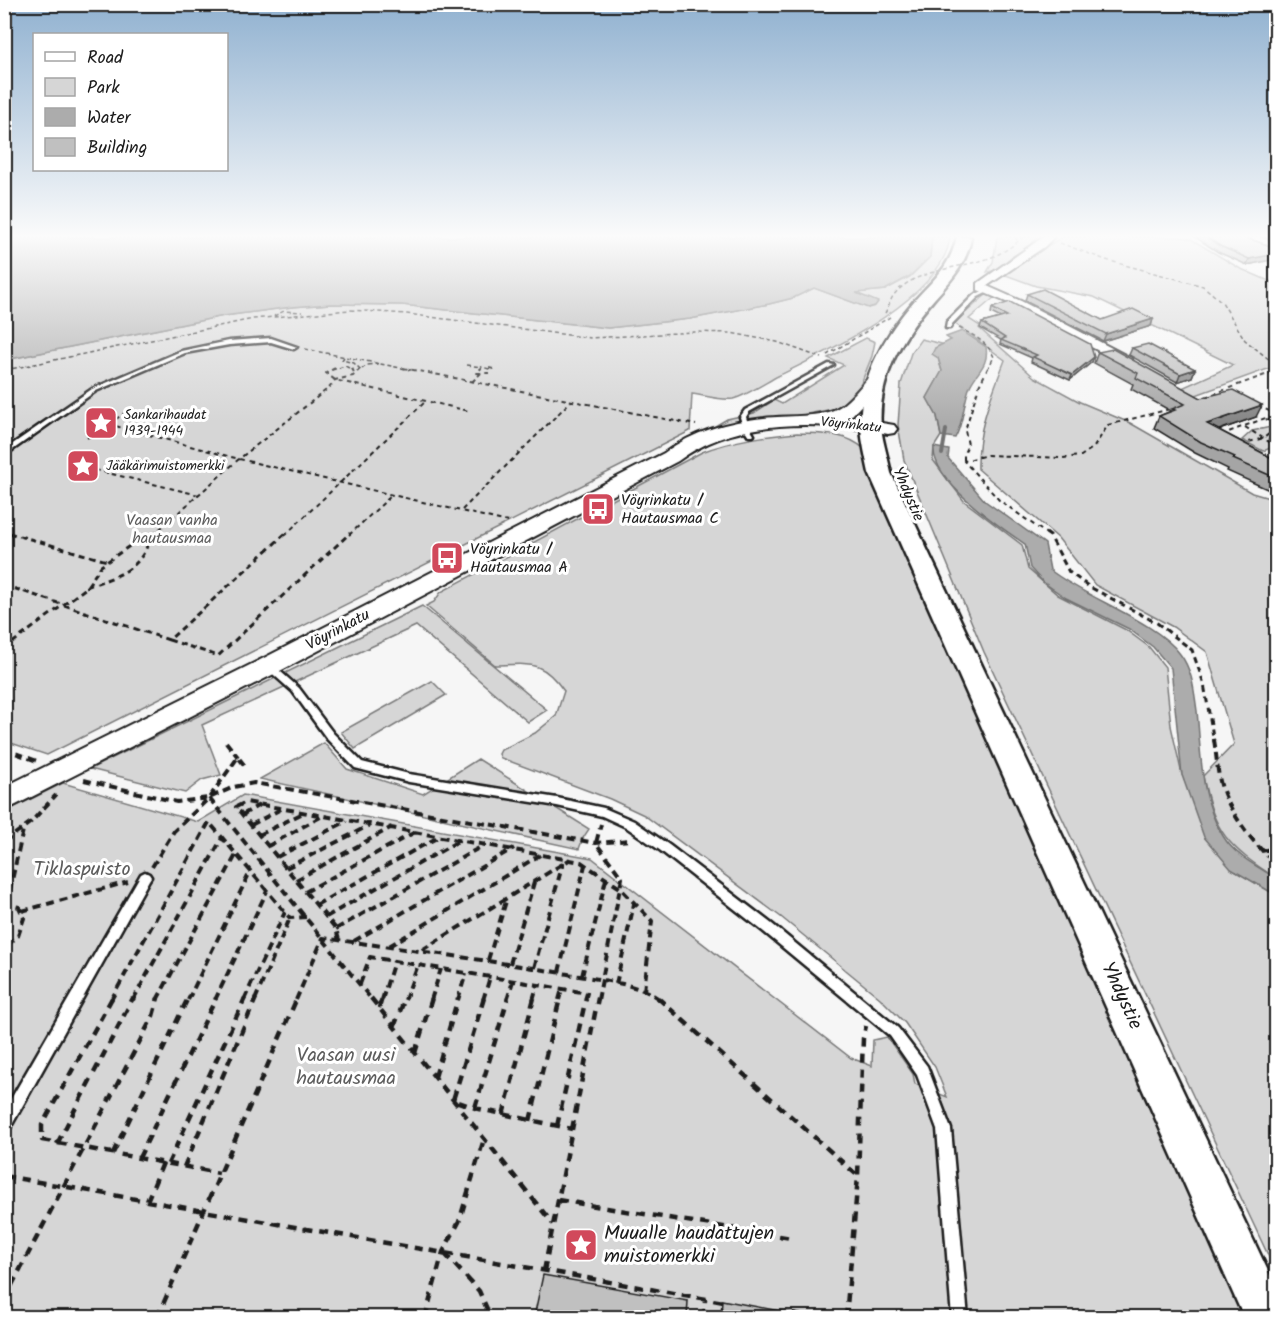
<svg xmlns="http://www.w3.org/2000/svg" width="1281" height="1322" font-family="Kalam,sans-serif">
<rect width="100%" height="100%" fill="#f6f6f6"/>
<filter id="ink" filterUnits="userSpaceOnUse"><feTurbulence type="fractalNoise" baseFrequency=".0167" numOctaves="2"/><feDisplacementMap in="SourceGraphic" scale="12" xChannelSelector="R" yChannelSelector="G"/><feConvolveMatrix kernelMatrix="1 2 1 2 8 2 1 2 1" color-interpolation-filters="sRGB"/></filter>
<g filter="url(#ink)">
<path fill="#d6d6d6" stroke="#797979" stroke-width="1.5" d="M932 237H950C944 297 827 352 778 376 765 383 745 396 733 399 721 401 703 395 692 394L690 431 47 755 5 741V360L224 316 292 307 330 304 402 305 608 328 690 319 769 304 793 298 814 288 869 308 854 293 885 290 910 277 930 257Z
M997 237H1043L1034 245 1011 257 997 270 987 272 993 262Z
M1063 237H1181L1191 239 1239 268 1276 284V366L1196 395 1182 388 1233 365 1094 297 1036 286 1003 274 1022 260Z
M986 295 995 297 969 319 980 326 979 328 1034 377 1080 402 1130 423 1252 493 1276 500V878C1228 847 1214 833 1203 776L1234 744 1207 652 1173 627 1095 585 1058 538 978 469C977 429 991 397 1005 360L954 323Z
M866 338 875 342 872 356 856 396 838 408 700 435 727 419 754 413 774 400 782 404 844 365 828 358Z
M921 339 942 344 935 348 942 371 927 398 937 416 941 436 934 447 933 460 964 501 1022 545 1028 569 1058 595 1126 630 1149 647 1165 667 1171 726 1182 775 1231 869 1276 895V1272L984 652 904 460 898 425 901 384 911 353Z
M1271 427 1276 429V446L1263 451 1242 440 1252 431Z
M797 433C820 434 846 432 864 449L900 540 1250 1318H5V812L63 783 198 822 243 795 592 858 851 1058 872 1066 873 1040 887 1037 913 1074 915 1084 947 1097 935 1067 905 1023 880 998 781 917 644 815 610 799 501 758 499 754 501 750 535 733 556 716 564 691C542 660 531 664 495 665L426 606 434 602 441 592 702 452C733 440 764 436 797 433Z
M422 606 547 710 528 722 416 626 202 725 221 775 202 780 185 793 90 769Z
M432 681 446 695 355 749 341 732Z
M324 743 347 769 423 794 478 759 589 829 583 838 579 849 260 779Z"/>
<path fill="#acacac" stroke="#727272" stroke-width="1.5" d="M5 237H932L930 257 910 276 885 290 856 293 878 302 875 306 868 308 814 288 793 298 769 304 690 319 608 328 402 305 330 304 292 307 224 316 5 360Z
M962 331 986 347C989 366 977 371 970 386 963 403 964 422 955 438L941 436 937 416 927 398 942 371 938 358 932 354 935 348 951 340 946 337Z
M934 447 949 450 948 458 985 501 1045 544 1050 570C1085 598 1156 621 1180 654 1193 671 1194 691 1197 711 1201 751 1200 800 1223 836 1234 855 1258 867 1276 878V895L1231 869 1204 837 1182 775 1171 668 1153 647 1129 629 1066 598 1043 582 1030 568 1025 544C1000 527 931 481 934 447Z"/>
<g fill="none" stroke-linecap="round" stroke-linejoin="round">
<path stroke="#727272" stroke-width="4" d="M942 454 946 430"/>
<g stroke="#1c1c1c" stroke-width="5">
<path id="service" d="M985 290 990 291 978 297 952 324 950 328H946L947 322 974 295Z
M271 338 297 347 294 349 271 342 229 345 185 353 96 391 4 456V450L92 389 181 351 229 341Z
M829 364 834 365 749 412 746 417 749 427 754 435 753 436H749L743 427 740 417 745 410Z
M269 663 272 664 299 688 333 733 362 762 409 774 557 798 604 808 634 821 669 845 772 924 898 1028 927 1066 951 1129 968 1318H952L937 1129 917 1075 890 1036 764 932 661 851 626 827 602 816 557 806 409 782 355 768 327 739 293 692 266 668 264 666Z
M145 872 149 874 151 877 149 880 9 1130 4 1131V1111L141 874Z"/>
</g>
<g stroke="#1c1c1c" stroke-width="4">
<path id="minor" d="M1043 237H1054L1044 247 987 286 1021 301 1131 358 1133 361 1131 364H1123L1013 305 978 290V283Z"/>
</g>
<g stroke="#1c1c1c" stroke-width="4">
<path id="secondary" d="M1240 237H1259L1276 243V251L1242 240Z
M876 375 882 376 884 380 882 384 852 415 845 417 894 425 897 429 894 433 888 434C820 420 735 418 678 461L278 672 4 811V787L260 660 664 453C694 431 727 422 764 418 786 415 822 419 841 406 851 399 861 386 870 376Z"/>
</g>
<g stroke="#1c1c1c" stroke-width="5">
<path id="primary" d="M957 237H971C967 264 952 279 934 299 903 335 877 378 881 428 883 443 888 458 891 473L1276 1288V1318H1244L869 473C866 458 862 443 861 428 858 379 884 336 915 300 935 278 950 267 957 237Z"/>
</g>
<path stroke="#1c1c1c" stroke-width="1.5" stroke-dasharray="4 3" stroke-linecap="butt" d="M1015 237 1019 243
M1060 243 1106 260 1203 286 1222 302 1245 340 1276 365
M274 316 284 311 302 312
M959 328C974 335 987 342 994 357L987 370
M305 349 411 370
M827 355 890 317
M344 357 342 360 354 363 361 370
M467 365 482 367
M362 369 367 365 379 364
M6 370 253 319 349 310 407 314 591 338 694 332 731 333 777 342 822 358
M332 370 345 366 353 370
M480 370 482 367 493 370"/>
<path stroke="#1c1c1c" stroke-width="2" stroke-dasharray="4.5 4" stroke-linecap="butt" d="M335 368 326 373 335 380 469 411
M352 368 355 375
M403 368 696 425
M489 368 494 369 492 371
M4 370 13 368
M481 373H477L481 368
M472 382 481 373H489
M1205 397 1276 371
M1258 406 1276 414
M1266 419 1276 424
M108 424 239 459 508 522
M1245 427 1276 446
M87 438 131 409
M1226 438V433L1276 414
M1241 444 1264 438 1276 428
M964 460V453L968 445 965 430 979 386 988 368
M87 468 199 495
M462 510 571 401
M4 532 14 535
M153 535 239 459 330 387 335 380 353 376 361 368
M285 535 426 401
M349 535 392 495
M1048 535 999 500 964 461 987 455 1062 458 1081 456 1094 447 1108 425 1170 409"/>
<path stroke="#1c1c1c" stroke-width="3" stroke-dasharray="6 4.5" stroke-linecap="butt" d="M9 533 107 561
M1046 533 1050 536 1069 572 1088 586 1157 623 1192 650 1204 684 1214 742
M4 585 169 640 286 533
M86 587C116 576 140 572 150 538
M169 640 218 656 350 533
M4 649 86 588 101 566 128 547 155 533"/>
<path stroke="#1c1c1c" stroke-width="4" stroke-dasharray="8 5" stroke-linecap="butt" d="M1214 740C1217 756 1217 776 1223 791 1231 814 1257 849 1276 863
M226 742 238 757
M4 749 37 761
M84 780 177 802 209 798 234 787 254 783 596 843 631 840
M209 798 372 1000
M242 815 261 804
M251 825 281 809
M259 835 305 812
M4 842 31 822 56 795
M268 846 324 815
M1261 851 1276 848
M277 857 347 821
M152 867 174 831 209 798 238 757 245 766
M286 868 370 825
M296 880 392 827
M305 892 417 831
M4 903 19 907 24 918 18 936 4 948
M7 903 23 830
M316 905 440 836
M22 911 128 882
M326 917 460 840
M336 929 486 844
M339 940 336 929 236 807 246 802 581 862 620 888 652 921 644 991
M354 941 514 848
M389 946 540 855
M422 950 569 860
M488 960 507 898
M510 964 535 879
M534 968 563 863
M559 972 585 865
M582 976 606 879
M360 984 370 957 587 993 585 1000
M616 984 634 904
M111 1000 209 822 290 918 306 917
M133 1000 222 838
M157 1000 236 855
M188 1000 250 872
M215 1000 267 891
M244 1000 285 912
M255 1000 290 918
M296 1000 323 938C405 949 487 960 568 974 593 979 641 983 660 1000
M382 1000 394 961
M405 1000 418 965
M431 1000 441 969
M458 1000 466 973
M483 1000 490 977
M507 1000 513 981
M533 1000 537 986
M559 1000 562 989
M598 1000 622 878 596 843 601 824"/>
<path stroke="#1c1c1c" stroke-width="4.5" stroke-dasharray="9 7" stroke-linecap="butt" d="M112 998 42 1125V1140L219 1173
M371 998 553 1224
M484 998 453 1100 475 1108 572 1129
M658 998 858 1176
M379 1008 382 998
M394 1027 405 998
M415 1053 432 998
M435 1077 458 998
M475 1108 508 998
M503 1115 534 998
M530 1121 560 998
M557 1126 586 998
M57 1144 133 998
M113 1153 188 998
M139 1158 216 998
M168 1164 245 998
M184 1167 256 998
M4 1176 724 1302
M558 1200 791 1238
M147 1201 163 1163
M444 1253 479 1291 491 1318
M544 1271 598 998
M4 1300 153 1016 158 998
M792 1314 813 1318
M157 1318 297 998
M425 1318 443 1252 459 1222 484 1139
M704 1318 705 1299
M846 1318 858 1176 863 1038 866 1026"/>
<use href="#service" fill="#fff" fill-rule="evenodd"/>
<use href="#minor" fill="#fff" fill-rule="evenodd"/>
<use href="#secondary" fill="#fff" fill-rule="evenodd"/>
<use href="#primary" fill="#fff" fill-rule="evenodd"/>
<path stroke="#1c1c1c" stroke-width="1.5" stroke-dasharray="4 3" stroke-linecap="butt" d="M885 313C888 308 890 301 893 296 914 268 962 269 992 257 1004 252 1013 246 1023 237"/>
</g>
<path fill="#a5a5a5" stroke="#1c1c1c" stroke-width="1.5" d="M1195 237H1244L1276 248V259L1247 265 1218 252Z
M1265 237H1276V241Z
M1027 294 1102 320 1153 319 1151 326 1103 341 1025 301Z
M992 308 1092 362 1070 380 1031 362 1032 358 1000 344 1001 340 980 328 982 323 1001 318 991 313Z
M1132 348 1195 369 1192 377 1177 382 1129 355Z
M1098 352 1201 398 1256 417 1219 430 1272 458 1276 455V493L1227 471 1228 469 1195 453 1154 428 1159 416 1171 411 1131 389 1133 384 1094 363Z"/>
<path fill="#868686" stroke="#1c1c1c" stroke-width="1.5" d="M1276 254V259L1247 265 1249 259Z
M1153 319 1151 326 1103 341 1106 334Z
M1094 357 1092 362 1070 380 1072 375Z
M1195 369 1192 377 1177 382 1180 374Z
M1262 405 1256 417 1202 436 1207 424Z"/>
<path fill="#c0c0c0" stroke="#1c1c1c" stroke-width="1.5" d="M1206 237H1244L1276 248V254L1249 259 1220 246Z
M1043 289 1102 320 1133 309 1153 319 1106 334 1027 294Z
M1010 302 1090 344 1094 357 1072 375 1033 357 1037 355 1001 340 1005 338 982 323 1007 316 992 308Z
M1148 344 1195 369 1180 374 1132 348Z
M1113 349 1201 398 1233 390 1262 405 1207 424 1272 458 1276 455V478L1233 459 1235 457 1201 442 1159 416 1175 410 1172 409 1185 404 1136 378 1138 373 1098 352Z
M543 1275 688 1301 687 1317H534Z
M722 1300 795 1314V1317H721Z"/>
</g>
<linearGradient id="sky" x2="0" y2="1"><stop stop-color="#90b1d0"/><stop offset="0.56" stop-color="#fbfbfb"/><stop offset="1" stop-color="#fbfbfb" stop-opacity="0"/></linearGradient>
<rect width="1281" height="422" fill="url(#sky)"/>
<defs>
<g id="sight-square" transform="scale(1.725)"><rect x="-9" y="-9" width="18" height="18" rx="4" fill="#d1495b" stroke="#fff"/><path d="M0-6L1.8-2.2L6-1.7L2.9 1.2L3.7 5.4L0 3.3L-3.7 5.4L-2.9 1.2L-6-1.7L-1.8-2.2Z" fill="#fff"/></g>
<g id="bus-square" transform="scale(1.725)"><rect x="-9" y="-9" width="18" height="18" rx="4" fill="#d1495b" stroke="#fff"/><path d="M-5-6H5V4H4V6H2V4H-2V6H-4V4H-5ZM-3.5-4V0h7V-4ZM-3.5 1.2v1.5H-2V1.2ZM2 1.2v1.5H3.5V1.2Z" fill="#fff"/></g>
</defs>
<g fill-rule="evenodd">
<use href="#sight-square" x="101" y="423"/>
<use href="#sight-square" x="83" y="466"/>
<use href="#bus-square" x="598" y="509"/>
<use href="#bus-square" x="447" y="558"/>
<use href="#sight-square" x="581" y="1245"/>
</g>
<g text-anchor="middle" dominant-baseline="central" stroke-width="6" stroke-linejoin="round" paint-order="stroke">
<g font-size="14" fill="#1c1c1c" stroke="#fff" text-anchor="start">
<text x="124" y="415">Sankarihaudat<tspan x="124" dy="16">1939-1944</tspan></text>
<text x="106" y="466">Jääkärimuistomerkki</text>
</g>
<g font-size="14" fill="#1c1c1c" stroke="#fff">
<text transform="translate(851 425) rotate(6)">Vöyrinkatu</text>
</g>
<g font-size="16" fill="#1c1c1c" stroke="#fff">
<text transform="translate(908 494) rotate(67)">Yhdystie</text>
<text transform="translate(338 630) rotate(-28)">Vöyrinkatu</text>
</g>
<g font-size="16" fill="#1c1c1c" stroke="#fff" text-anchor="start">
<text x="621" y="500">Vöyrinkatu /<tspan x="621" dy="18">Hautausmaa C</tspan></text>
<text x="470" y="549">Vöyrinkatu /<tspan x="470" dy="18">Hautausmaa A</tspan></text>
</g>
<g font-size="16" fill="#5d5d5d" stroke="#fff">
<text x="172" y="520">Vaasan vanha<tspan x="172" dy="18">hautausmaa</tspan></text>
</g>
<g font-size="20" fill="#5d5d5d" stroke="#fff">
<text x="82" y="870">Tiklaspuisto</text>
<text x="346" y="1056">Vaasan uusi<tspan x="346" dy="23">hautausmaa</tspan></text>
</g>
<g font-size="20" fill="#1c1c1c" stroke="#fff">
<text transform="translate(1121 996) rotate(65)">Yhdystie</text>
</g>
<g font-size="20" fill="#1c1c1c" stroke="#fff" text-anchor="start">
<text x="604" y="1234">Muualle haudattujen<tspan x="604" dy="23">muistomerkki</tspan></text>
</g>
</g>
<rect width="1281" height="1322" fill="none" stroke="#fff" stroke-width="24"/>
<rect x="12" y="12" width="1257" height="1298" fill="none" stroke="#1c1c1c" stroke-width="2" filter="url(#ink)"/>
<rect x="33" y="33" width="195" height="138" fill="#ffffff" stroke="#a4a4a4" stroke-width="1.5"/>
<rect x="45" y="52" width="30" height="9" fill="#ffffff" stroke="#a4a4a4" stroke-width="1.5"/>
<text x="87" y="63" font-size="18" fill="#1c1c1c">Road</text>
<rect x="45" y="78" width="30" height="18" fill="#d6d6d6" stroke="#a4a4a4" stroke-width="1.5"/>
<text x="87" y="93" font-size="18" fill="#1c1c1c">Park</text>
<rect x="45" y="108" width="30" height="18" fill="#acacac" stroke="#a4a4a4" stroke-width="1.5"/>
<text x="87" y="123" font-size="18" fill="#1c1c1c">Water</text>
<rect x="45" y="138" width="30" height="18" fill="#c0c0c0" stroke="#a4a4a4" stroke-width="1.5"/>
<text x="87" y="153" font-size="18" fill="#1c1c1c">Building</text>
</svg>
